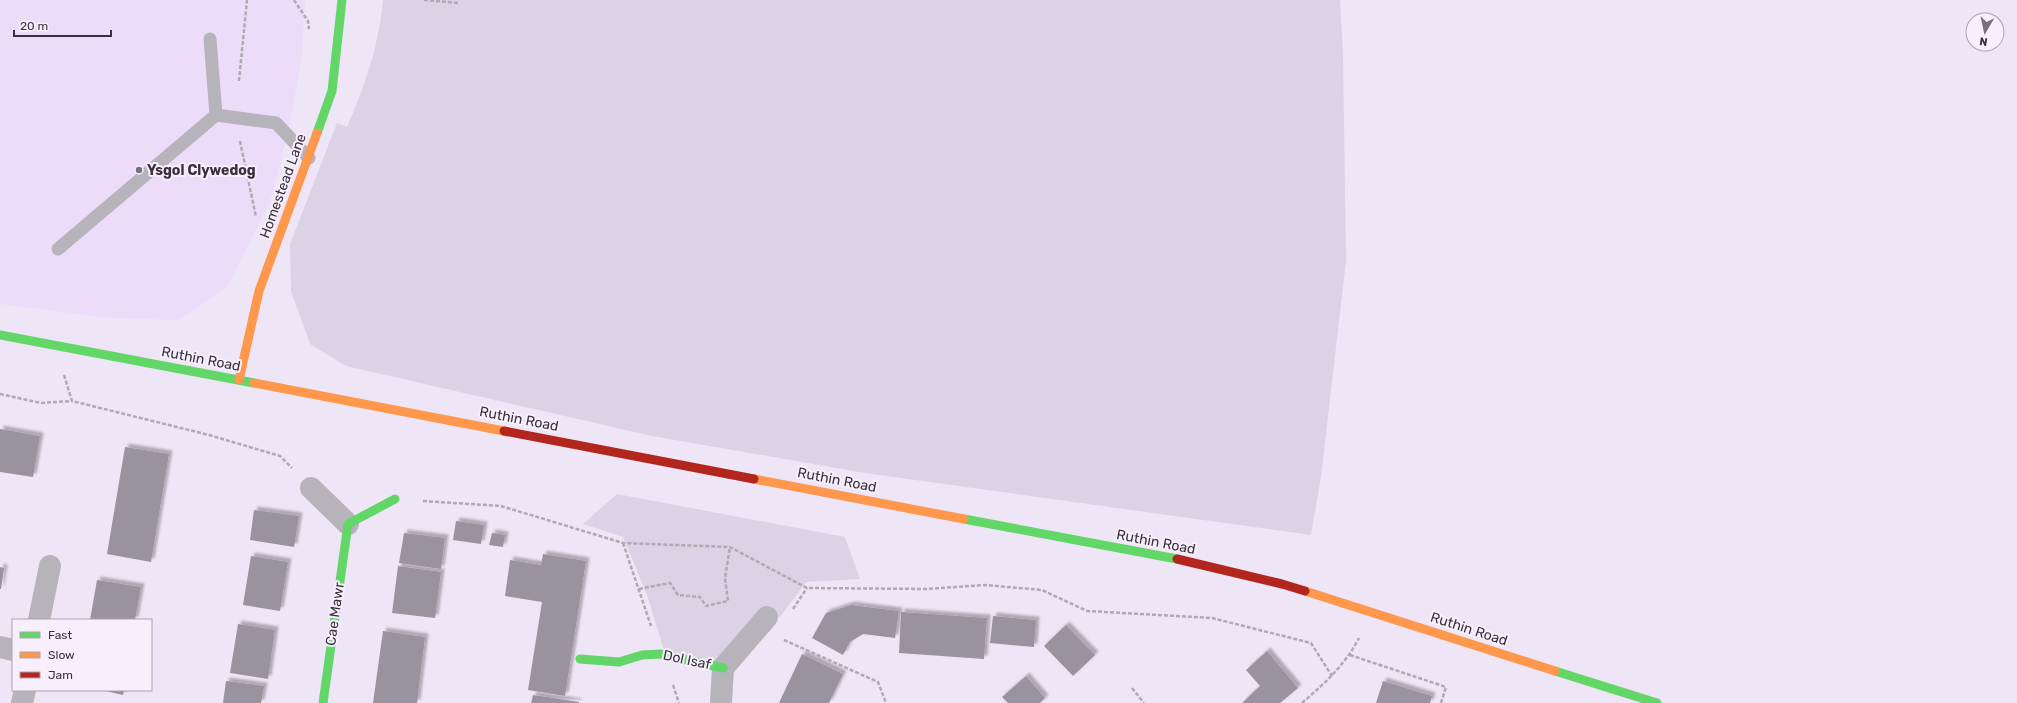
<svg xmlns="http://www.w3.org/2000/svg" width="2017" height="703" font-family="Rubik,sans-serif">
<defs>
<filter id="shadow"><feDropShadow dx="3.5" dy="-3.5" stdDeviation="1" flood-color="#0004"/></filter>
</defs>
<rect width="100%" height="100%" fill="#eee5f6"/>
<path fill="#ecdcf9" d="M0 0H305L302 56 287 138 270 202 227 287 179 320 111 318 0 304Z"/>
<path fill="#dcd2e6" d="M383 0H1340L1343 55 1346 261 1321 477 1311 535 865 473 652 436 346 366 310 344 291 291 290 244 337 123 347 127C365 86 379 45 383 0Z
M617 494 845 537 860 579 806 582 780 617 765 612 722 665 664 650 647 595 623 537 583 524Z"/>
<path fill="#99929f" filter="url(#shadow)" d="M0 429 40 436 33 477 0 472Z
M125 447 169 454 151 562 107 554Z
M254 510 299 516 294 547 250 540Z
M456 521 484 525 481 544 453 540Z
M404 533 445 538 441 569 399 563Z
M492 533 505 535 503 547 489 545Z
M543 554 586 561 565 696 528 690 542 602 505 596 510 560 541 565Z
M251 556 288 562 280 611 243 605Z
M398 566 441 572 435 618 392 613Z
M0 567 4 568 1 589H0Z
M97 580 141 587 135 620H90Z
M851 605 899 611 895 638 863 634 850 642 843 655 812 638 826 613Z
M901 612 987 618 984 659 899 653Z
M993 616 1036 620 1034 647 990 643Z
M238 624 275 630 268 679 230 673Z
M1066 625 1095 655 1073 676 1044 646Z
M383 631 425 637 417 703H373Z
M1267 651 1298 688 1280 703H1242L1260 686 1246 670Z
M802 654 843 674 829 703H779Z
M1026 676 1045 698 1040 703H1008L1002 697Z
M226 681 264 686 261 703H223Z
M1383 681 1432 696 1430 703H1376Z
M101 690H124L123 695Z
M533 695 579 702V703H531Z"/>
<g fill="none" stroke-linecap="round" stroke-linejoin="round">
<path stroke="#aeaab2" stroke-width="2.5" stroke-dasharray="4 2" stroke-linecap="butt" d="M294 0 308 21 309 29
M424 0 459 3
M239 81 247 0
M240 141 256 217
M64 375 72 401 209 435 280 456 292 468
M0 394 41 403 72 401
M423 501 501 506 623 543 730 547 807 588 926 589 985 585 1042 590 1087 611 1212 618 1311 643 1332 676
M623 543 651 626
M639 589 670 583 678 595 700 597 706 606 728 601 725 578 730 547
M793 609 807 588
M784 640 878 682 886 703
M1350 655 1446 687 1441 703
M673 685 679 703
M1132 688 1144 703
M1302 703C1325 683 1345 665 1359 638"/>
<path stroke="#b7b3ba" stroke-width="13" d="M210 39 216 115
M58 249 216 115 276 123 309 158"/>
<path stroke="#b7b3ba" stroke-width="22" d="M311 488 348 524
M39 620 50 566
M0 647 13 650
M22 703 25 690
M721 703 723 668 767 617"/>
<path stroke="#63d668" stroke-width="9" d="M317 133 332 91 342 0
M0 335 254 383
M964 519 1177 559
M580 659 619 662 642 655 660 654 723 668
M1555 671 1657 703
M323 703 348 524 395 499"/>
<path stroke="#ff974d" stroke-width="9" d="M239 380 259 291 317 133
M254 383 504 431
M754 479 964 519
M1305 591 1555 671"/>
<path stroke="#b3261e" stroke-width="9" d="M504 431 754 479
M1177 559 1282 584 1305 591"/>
</g>
<circle fill="#78707e" stroke="#f7f0fc" stroke-width="1.5" cx="139" cy="170" r="4"/>
<g text-anchor="middle" dominant-baseline="central" stroke-width="4" stroke-linejoin="round" paint-order="stroke">
<g font-size="14" font-weight="bold" fill="#38313d" stroke="#f7f0fc" text-anchor="start">
<text x="147" y="170">Ysgol Clywedog</text>
</g>
<g font-size="14" fill="#38313d" stroke="#f7f0fc">
<text transform="translate(283 186) rotate(-70)">Homestead Lane</text>
<text transform="translate(201 359) rotate(11)">Ruthin Road</text>
<text transform="translate(519 419) rotate(11)">Ruthin Road</text>
<text transform="translate(837 480) rotate(11)">Ruthin Road</text>
<text transform="translate(1156 542) rotate(11)">Ruthin Road</text>
<text transform="translate(335 614) rotate(-82)">Cae Mawr</text>
<text transform="translate(1469 629) rotate(18)">Ruthin Road</text>
<text transform="translate(687 660) rotate(12)">Dol Isaf</text>
</g>
</g>
<rect x="12" y="619" width="140" height="72" fill="#f7f0fc" stroke="#aba4b0"/>
<rect x="20" y="632" width="20" height="6" fill="#63d668" stroke="#aba4b0"/>
<text x="48" y="639" font-size="12" fill="#38313d">Fast</text>
<rect x="20" y="652" width="20" height="6" fill="#ff974d" stroke="#aba4b0"/>
<text x="48" y="659" font-size="12" fill="#38313d">Slow</text>
<rect x="20" y="672" width="20" height="6" fill="#b3261e" stroke="#aba4b0"/>
<text x="48" y="679" font-size="12" fill="#38313d">Jam</text>
<g transform="translate(1985 32) rotate(189)"><circle r="19" fill="#f7f0fc" stroke="#aba4b0"/>
<path d="M0-3L7 15L0 10L-7 15Z" fill="#78707e"/>
<text y="-6" font-size="11" font-weight="bold" text-anchor="middle" fill="#38313d">N</text>
</g>
<path d="M14 30v6h97v-6" fill="none" stroke="#38313d" stroke-width="2"/>
<text x="20" y="30" font-size="12" fill="#38313d" stroke="#f7f0fc" stroke-width="3" paint-order="stroke">20 m</text>
</svg>
